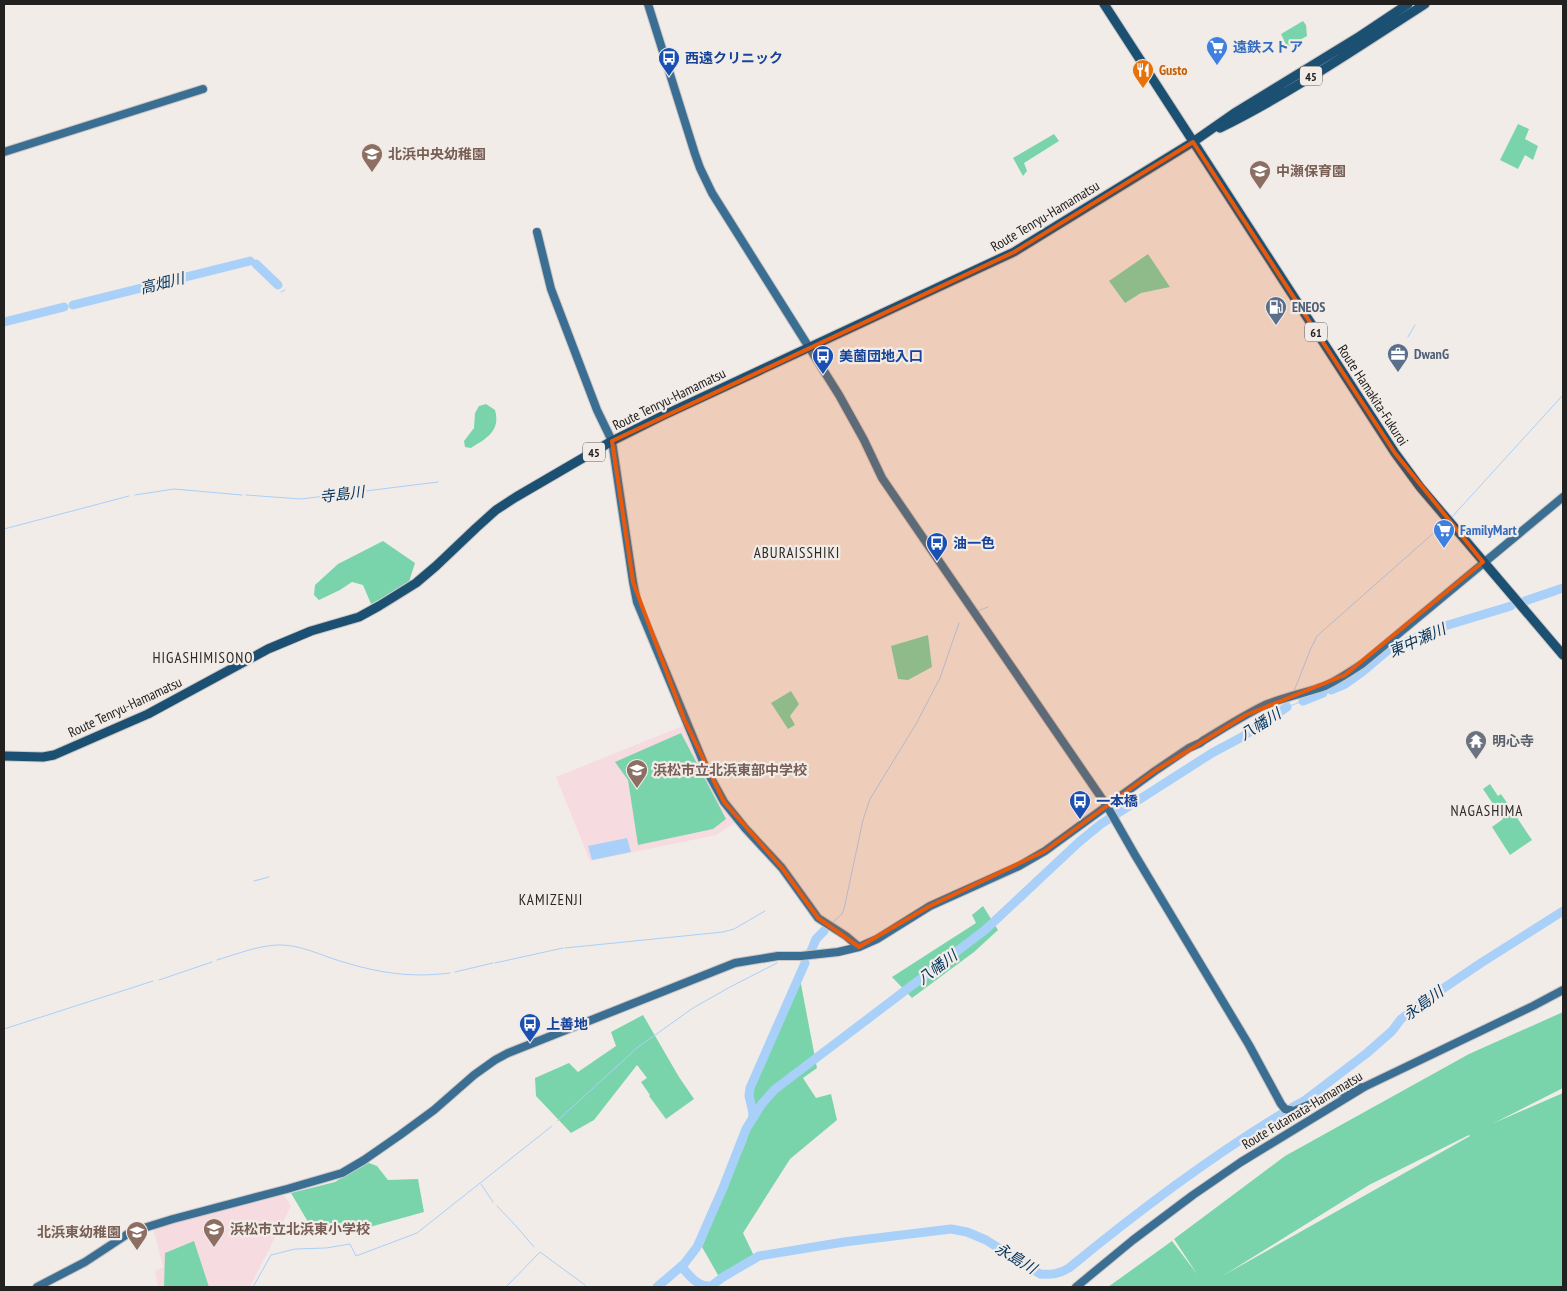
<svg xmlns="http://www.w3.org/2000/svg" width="1567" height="1291" font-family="'PT Sans Narrow','Noto Sans JP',sans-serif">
<rect width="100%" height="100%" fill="#f1ece8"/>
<path fill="#f6dbe1" d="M685 725 736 822 716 835 590 861 556 777Z
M284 1195 291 1206 250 1287H158L155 1271 163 1267 153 1228Z"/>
<path fill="#7ad4ab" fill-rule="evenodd" d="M1303 21 1306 25 1307 36 1287 47 1281 34Z
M1518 124 1529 129 1525 139 1538 146 1533 160 1525 155 1518 169 1500 160Z
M1054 134 1059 141 1024 163 1027 171 1023 176 1013 158Z
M1148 254 1170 287 1141 293 1125 303 1109 281Z
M486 404 495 410C501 431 486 439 471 448L465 447 464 441 474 428 475 413 479 406Z
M383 541 415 563 408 585 371 604 363 585 352 582 340 590 319 600 314 595 315 585 338 564Z
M928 635 932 667 908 680 898 679 891 646Z
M791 691 799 704 790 716 795 725 788 729 771 703Z
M681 733 726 819 713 829 638 845 628 780 615 762Z
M1490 784 1498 796 1501 794 1532 840 1510 855 1492 827 1503 819 1483 789Z
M983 906 998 930 974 952 912 998 892 977 976 923 972 915Z
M800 979 817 1068 803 1078 816 1098 831 1094 837 1120 790 1159 743 1233 755 1258 718 1275 702 1247 747 1139 749 1108 751 1091Z
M1563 1012V1088L1494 1123 1563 1093V1287H1108L1172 1241 1197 1274 1174 1239 1285 1156 1469 1054ZM1469 1135 1470 1136 1224 1275 1369 1185Z
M643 1015 679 1077 694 1099 666 1119 649 1096 650 1095 641 1082 647 1078 637 1065 594 1120 571 1133 536 1096 535 1078 569 1063 578 1072 616 1046 611 1032Z
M366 1162 377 1166 388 1180 418 1179 424 1212 366 1228 364 1224 311 1227 291 1193 335 1182Z
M194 1241 209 1287H164L165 1253Z"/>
<path fill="#a9d0f9" d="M627 838 631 852 592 860 588 846Z"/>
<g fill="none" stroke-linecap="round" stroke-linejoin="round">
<path stroke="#a9d0f9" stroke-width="1" d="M281 292 285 290
M1408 337 1415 325
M135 495 174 489 242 495
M246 495 301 499 438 482
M1451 518 1563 395
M4 529 129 496
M978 611 988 607
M1293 693C1302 674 1307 654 1317 636L1446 522
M1291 699 1287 707 1303 701
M254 881 269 877
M831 924 842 914 844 909 863 820 870 799 916 724 940 678 959 623
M565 948 723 932 734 929 765 911
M217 960C237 954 257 946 277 945 299 944 320 955 340 961 379 973 410 978 450 973
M495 963 563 948
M455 972 493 963
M159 980 212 962
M4 1029 153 981
M557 1121 638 1047 658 1033 693 1008 730 987 777 963
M481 1184 493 1202
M497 1206 516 1226 534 1247
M253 1287 271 1255 295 1249 326 1248 350 1244 356 1256 417 1233 552 1126
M506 1287 540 1252 585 1285"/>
<path stroke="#a9d0f9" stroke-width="9" d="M256 264 278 285
M73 305 250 261
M4 322 64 307
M1525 601 1563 588
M1331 690 1345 684 1362 672 1388 650 1435 629 1511 606
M1303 701 1323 693
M811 951 816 939 824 931
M1293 1107 1304 1101 1367 1053 1392 1031 1401 1019 1429 998 1481 963 1563 911
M754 1117 749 1096 750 1088 805 963
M681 1266C690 1276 697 1287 711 1286
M657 1287 684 1264 697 1247 723 1188 746 1129 761 1105 774 1090 985 930 1079 842 1101 824 1212 753 1242 737 1287 707
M710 1287 723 1277 759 1256 844 1242 951 1229 967 1232 986 1240 1040 1274C1052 1275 1059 1274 1069 1268 1137 1212 1207 1159 1283 1113"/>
<g stroke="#ccc7c4" stroke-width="10">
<path id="secondary" d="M648 4 695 154 700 168 712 193 839 395 864 440 882 478 1107 806 1135 855 1249 1045 1281 1104 1285 1109 1294 1111 1329 1096 1352 1088 1364 1087
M4 152 203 89
M537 232 551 289 597 410 612 441 633 582 637 602 707 771 724 802 745 828 782 868 818 918 846 936 859 947
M37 1287 85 1262 126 1235 134 1231 173 1219 287 1189 342 1173 364 1160 400 1135 434 1110 474 1075 495 1060 508 1053 735 963 778 956H801L838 952 859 947 877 939 930 906 1019 866 1045 851 1155 771 1189 748 1200 743 1204 740C1224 728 1244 715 1265 705 1285 697 1305 693 1325 686 1338 680 1350 672 1362 664L1563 497
M1076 1287 1133 1240 1193 1195 1241 1162 1364 1087 1533 1006 1563 990"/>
</g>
<g stroke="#ccc7c4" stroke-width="11">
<path id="primary" d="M1104 4 1395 453 1420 487 1563 655
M1220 128C1291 93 1358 47 1425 4
M4 756 43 757 54 755 148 714 268 649 311 631 359 617 379 606 416 583 436 566 476 528 496 510 516 497 612 441 662 416 1014 252 1193 142 1236 112 1360 36 1408 4"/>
</g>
<use href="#secondary" stroke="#3b6e93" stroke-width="8"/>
<use href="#primary" stroke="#1b5073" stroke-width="9"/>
</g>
<path fill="#e8590c" fill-opacity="0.2" stroke="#e8590c" stroke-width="4" stroke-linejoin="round" d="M1193 142 1395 453 1483 562 1345 675 1246 715 1155 771 1045 851 930 906 859 947 818 918 782 868 724 802 684 719 633 582 612 441 1014 252Z"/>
<defs>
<g id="supermarket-pin" transform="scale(1.125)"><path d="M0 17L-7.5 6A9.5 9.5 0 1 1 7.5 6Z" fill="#3f7fe0" stroke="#f1ece8"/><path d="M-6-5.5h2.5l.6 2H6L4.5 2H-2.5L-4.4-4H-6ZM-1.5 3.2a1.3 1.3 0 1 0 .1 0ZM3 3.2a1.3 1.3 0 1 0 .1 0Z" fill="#fff"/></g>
<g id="bus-pin" transform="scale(1.125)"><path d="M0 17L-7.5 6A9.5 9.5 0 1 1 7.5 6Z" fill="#1a4fb4" stroke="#f1ece8"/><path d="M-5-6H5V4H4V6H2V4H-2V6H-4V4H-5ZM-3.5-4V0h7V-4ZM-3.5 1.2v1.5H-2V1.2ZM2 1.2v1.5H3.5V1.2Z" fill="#fff"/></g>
<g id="restaurant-pin" transform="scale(1.125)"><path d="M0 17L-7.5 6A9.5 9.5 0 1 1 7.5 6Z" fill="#e8710a" stroke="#f1ece8"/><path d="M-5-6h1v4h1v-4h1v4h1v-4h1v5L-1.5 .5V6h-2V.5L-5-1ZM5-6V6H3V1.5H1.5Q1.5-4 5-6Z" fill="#fff"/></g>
<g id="school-pin" transform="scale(1.125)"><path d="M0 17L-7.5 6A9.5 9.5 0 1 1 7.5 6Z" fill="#8d6e63" stroke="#f1ece8"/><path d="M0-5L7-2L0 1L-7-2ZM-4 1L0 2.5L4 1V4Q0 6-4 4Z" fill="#fff"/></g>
<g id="fuel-pin" transform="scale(1.125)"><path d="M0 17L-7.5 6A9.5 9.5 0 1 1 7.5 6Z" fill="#5c6f8a" stroke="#f1ece8"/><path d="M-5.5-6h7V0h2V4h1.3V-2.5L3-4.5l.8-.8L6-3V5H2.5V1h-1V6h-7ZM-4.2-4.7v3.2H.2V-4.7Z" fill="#fff"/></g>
<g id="office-pin" transform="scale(1.125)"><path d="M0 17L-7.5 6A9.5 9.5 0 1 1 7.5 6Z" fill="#5c6f8a" stroke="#f1ece8"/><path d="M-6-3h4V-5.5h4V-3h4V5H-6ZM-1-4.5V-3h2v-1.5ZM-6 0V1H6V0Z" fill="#fff"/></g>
<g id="temple-pin" transform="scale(1.125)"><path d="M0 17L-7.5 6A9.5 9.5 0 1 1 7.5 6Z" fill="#6b7280" stroke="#f1ece8"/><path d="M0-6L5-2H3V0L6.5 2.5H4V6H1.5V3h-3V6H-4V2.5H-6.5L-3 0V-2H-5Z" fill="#fff"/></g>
</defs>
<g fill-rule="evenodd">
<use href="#supermarket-pin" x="1217" y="47"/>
<use href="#bus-pin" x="669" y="58"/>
<use href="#restaurant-pin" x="1143" y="70"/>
<use href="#school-pin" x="372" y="154"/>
<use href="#school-pin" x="1260" y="171"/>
<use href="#fuel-pin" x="1276" y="307"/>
<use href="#office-pin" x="1398" y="354"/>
<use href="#bus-pin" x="823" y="356"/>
<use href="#supermarket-pin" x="1444" y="530"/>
<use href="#bus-pin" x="937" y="543"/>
<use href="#temple-pin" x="1476" y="741"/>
<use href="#school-pin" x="637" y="770"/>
<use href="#bus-pin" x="1080" y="801"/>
<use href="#bus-pin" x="530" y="1024"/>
<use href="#school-pin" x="214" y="1229"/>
<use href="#school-pin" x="137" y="1232"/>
</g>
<g text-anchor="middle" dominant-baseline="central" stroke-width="4.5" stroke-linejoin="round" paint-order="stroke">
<g fill="#f1ece8" stroke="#615e5c" stroke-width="1">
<rect x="1300" y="66.5" width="22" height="19" rx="4"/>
<rect x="1305" y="322.5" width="22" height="19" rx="4"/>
<rect x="583" y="442.5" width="22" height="19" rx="4"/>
</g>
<g font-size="12" font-weight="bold" fill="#232120">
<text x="1311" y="76">45</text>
<text x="1316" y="332">61</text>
<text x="594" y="452">45</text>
</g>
<g font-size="14" font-weight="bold" fill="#366cbe" stroke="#f1ece8" text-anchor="start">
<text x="1233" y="47">遠鉄ストア</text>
<text x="1460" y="530">FamilyMart</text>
</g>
<g font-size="14" font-weight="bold" fill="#164399" stroke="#f1ece8" text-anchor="start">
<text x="685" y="58">西遠クリニック</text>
<text x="839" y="356">美薗団地入口</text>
<text x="953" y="543">油一色</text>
<text x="1096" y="801">一本橋</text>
<text x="546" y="1024">上善地</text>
</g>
<g font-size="14" font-weight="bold" fill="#c56008" stroke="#f1ece8" text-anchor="start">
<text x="1159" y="70">Gusto</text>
</g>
<g font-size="14" font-weight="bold" fill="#785e54" stroke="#f1ece8" text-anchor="start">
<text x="388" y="154">北浜中央幼稚園</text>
<text x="1276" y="171">中瀬保育園</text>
<text x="653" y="770">浜松市立北浜東部中学校</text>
<text x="230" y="1229">浜松市立北浜東小学校</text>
<text x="121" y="1232" text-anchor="end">北浜東幼稚園</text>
</g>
<g font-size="14" fill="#232120" stroke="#f1ece8">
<text transform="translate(1045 216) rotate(-31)">Route Tenryu-Hamamatsu</text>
<text transform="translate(1373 395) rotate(57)">Route Hamakita-Fukuroi</text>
<text transform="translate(669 399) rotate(-26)">Route Tenryu-Hamamatsu</text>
<text transform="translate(125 707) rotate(-25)">Route Tenryu-Hamamatsu</text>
<text transform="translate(1302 1110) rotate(-31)">Route Futamata-Hamamatsu</text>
</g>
<g font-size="14" font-weight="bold" fill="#4e5e75" stroke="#f1ece8" text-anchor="start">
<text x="1292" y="307">ENEOS</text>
<text x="1414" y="354">DwanG</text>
</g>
<g font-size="14" font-weight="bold" fill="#5b616d" stroke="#f1ece8" text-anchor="start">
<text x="1492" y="741">明心寺</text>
</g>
<g font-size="15" font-style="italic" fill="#00325c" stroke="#f1ece8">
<text transform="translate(162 283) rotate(-14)">高畑川</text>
<text transform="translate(342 494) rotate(-7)">寺島川</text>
<text transform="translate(1417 640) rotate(-24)">東中瀬川</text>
<text transform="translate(1260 724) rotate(-32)">八幡川</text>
<text transform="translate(937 967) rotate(-37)">八幡川</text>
<text transform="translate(1423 1003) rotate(-36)">永島川</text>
<text transform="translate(1016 1258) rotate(31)">永島川</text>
</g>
<g font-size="15" letter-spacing="1" fill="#2d2927" stroke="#f1ece8">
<text x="797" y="552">ABURAISSHIKI</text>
<text x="203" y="657">HIGASHIMISONO</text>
<text x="1487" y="810">NAGASHIMA</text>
<text x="551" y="899">KAMIZENJI</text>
</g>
</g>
<rect width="1567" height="1291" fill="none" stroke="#232120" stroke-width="10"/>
</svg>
